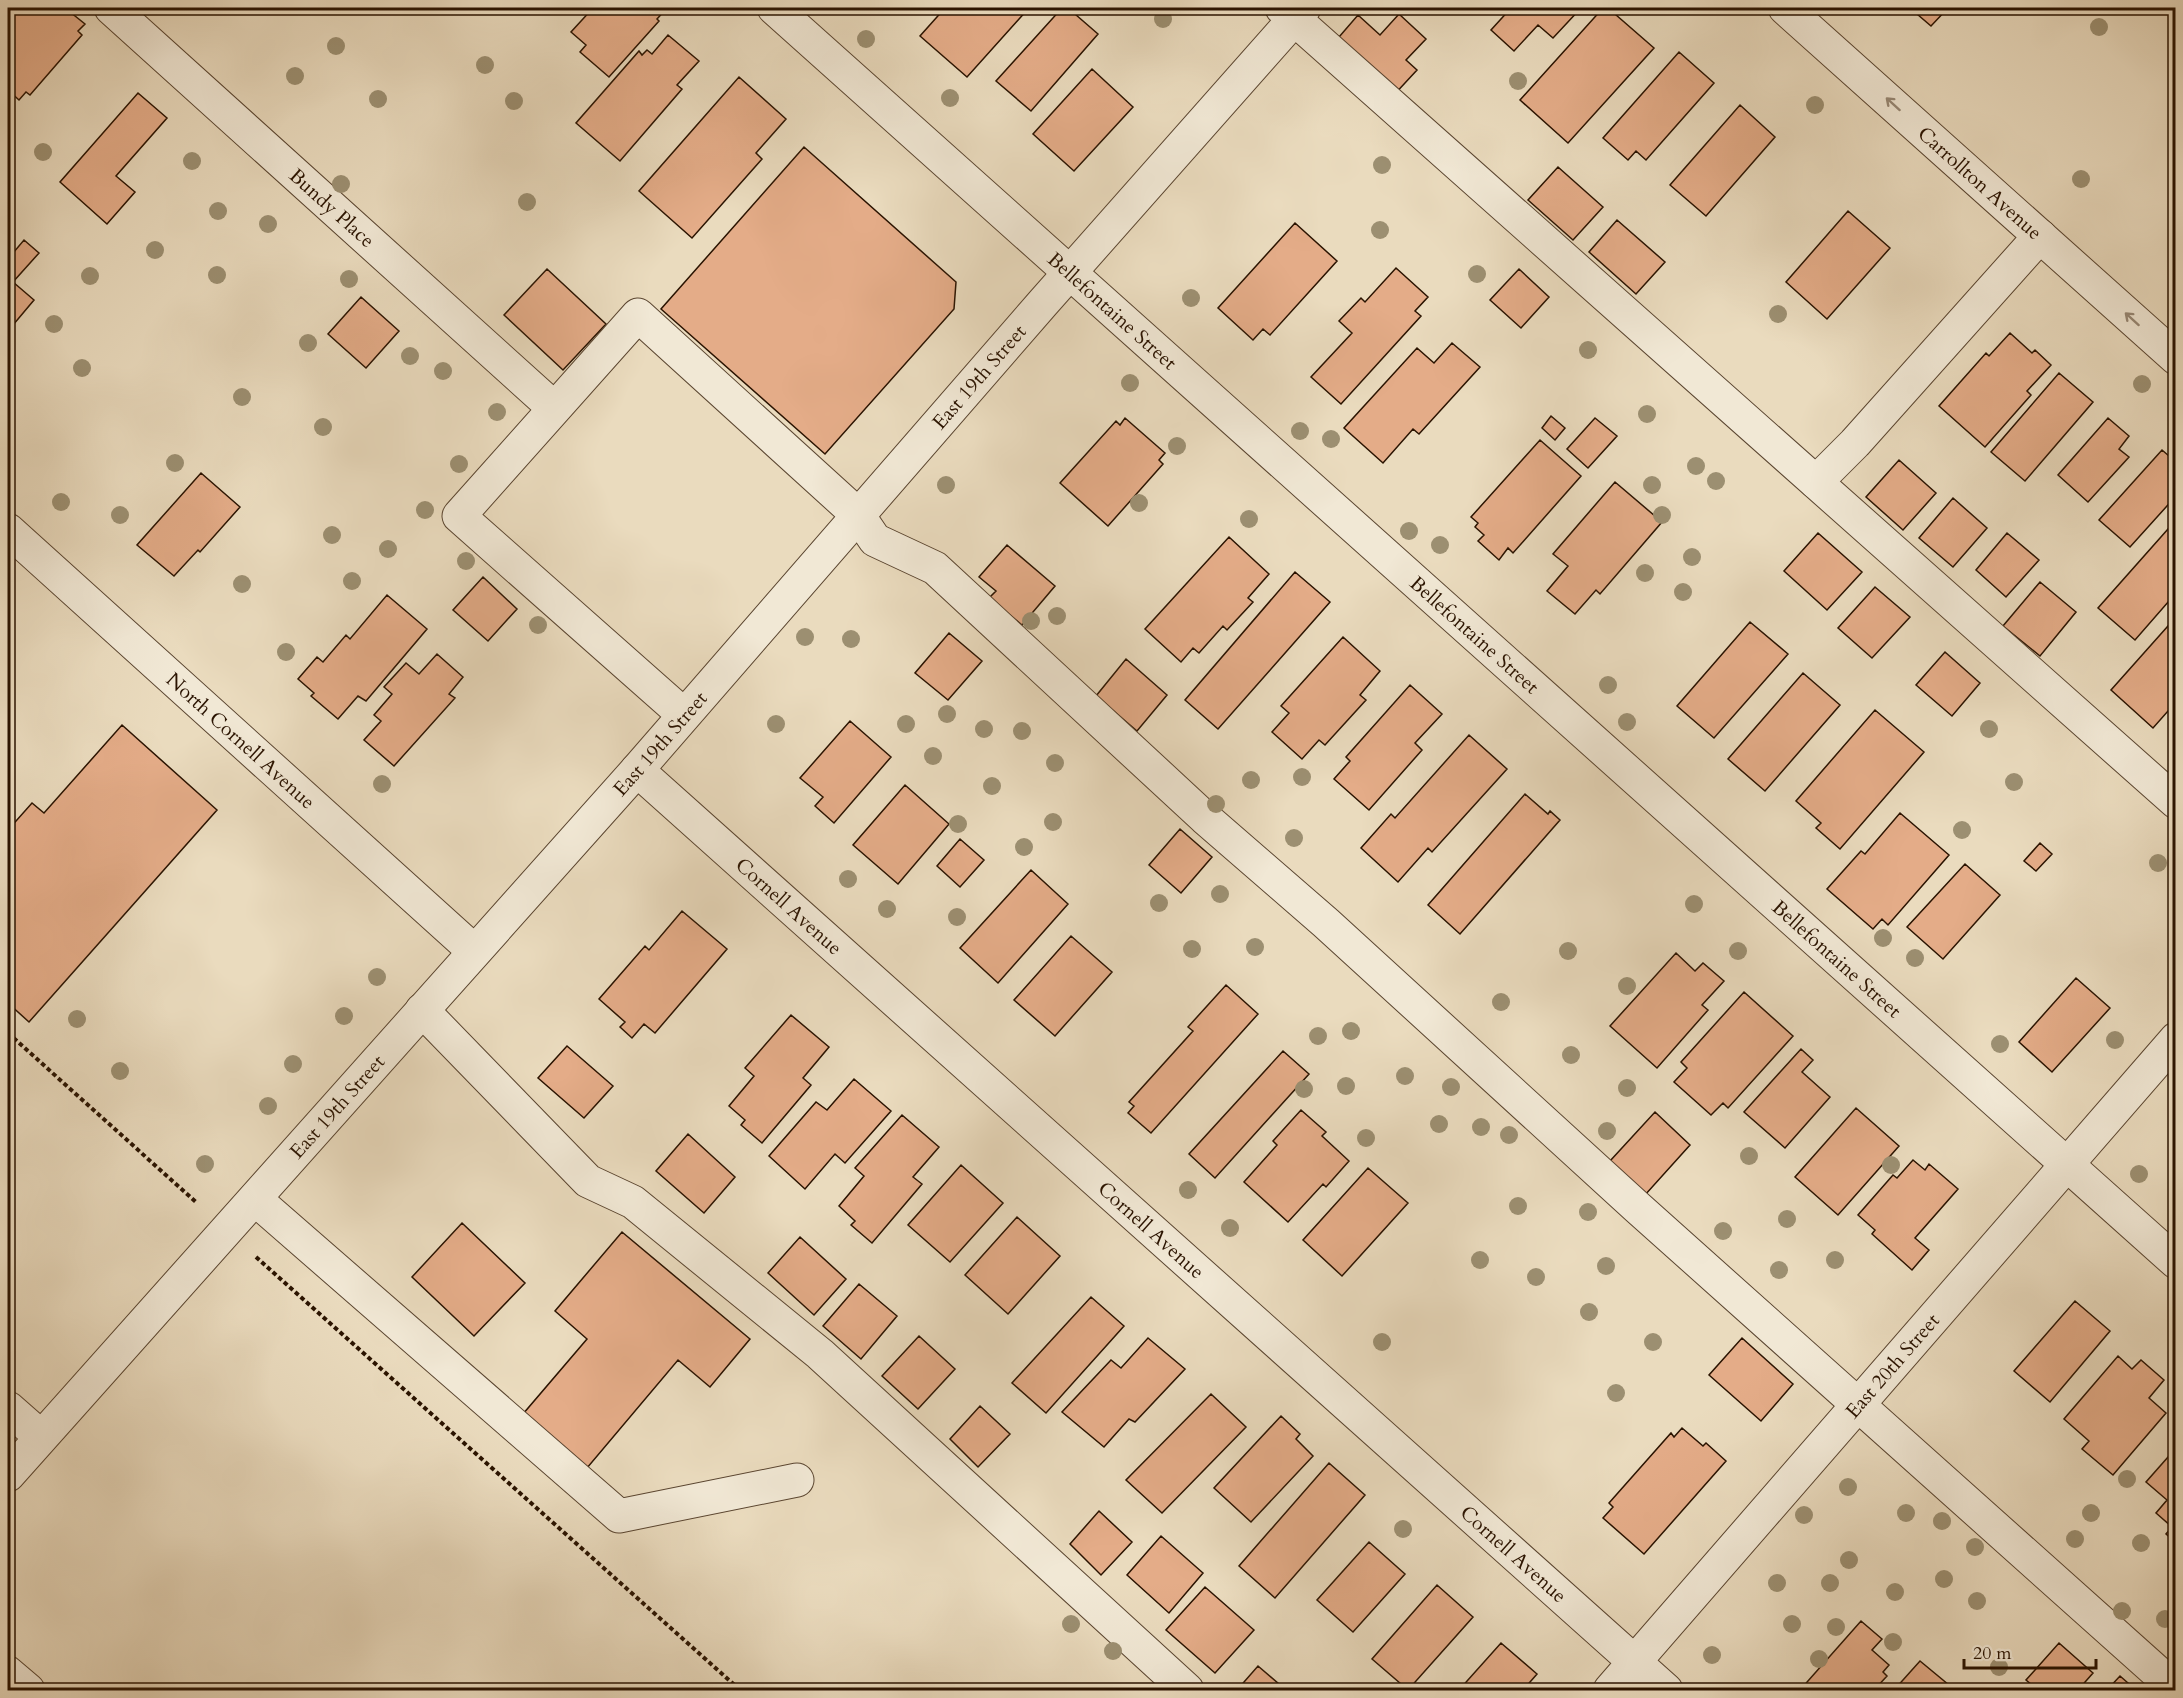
<svg xmlns="http://www.w3.org/2000/svg" width="2183" height="1698" font-family="Cardo,serif">
<rect width="100%" height="100%" fill="#eadbbe"/>
<filter id="stains"><feTurbulence type="fractalNoise" baseFrequency=".00333" numOctaves="4"/><feColorMatrix values="0 0 0 0 .2 0 0 0 0 .09 0 0 0 0 .02 0 0 0 .5 -.17"/></filter>
<radialGradient id="worn" r=".72"><stop offset=".6" stop-color="#630" stop-opacity="0"/><stop offset="1" stop-color="#630" stop-opacity=".3"/></radialGradient>
<path fill="#e4ac88" stroke="#2a1300" stroke-width="1.5" d="M20 8H65L85 24 78 31 82 35 30 95 26 92 19 100 8 90V22Z
M593 8H667L657 19 659 21 609 77 580 52 586 45 571 32Z
M915 8H927L922 14Z
M945 8H1029L967 77 920 36Z
M1062 8H1068L1098 34 1031 111 996 81Z
M1511 8H1581L1553 38 1538 25 1514 51 1491 30Z
M1603 8H1608L1654 48 1568 143 1520 100Z
M1910 8H1948L1931 26Z
M1399 14 1426 39 1406 60 1417 70 1392 97 1333 44 1358 15 1380 35Z
M668 35 699 61 677 85 682 89 620 161 576 123 639 51 642 55 647 50 652 54Z
M1679 52 1714 83 1646 160 1636 151 1628 160 1603 138Z
M1092 69 1133 107 1074 171 1033 134Z
M739 77 786 119 756 153 762 159 692 238 639 191Z
M138 93 167 118 116 176 135 192 107 224 60 182Z
M1740 105 1775 137 1706 216 1670 185Z
M804 147 956 282 954 309 825 454 661 309Z
M1558 167 1603 207 1573 240 1528 200Z
M1848 211 1890 248 1827 319 1786 282Z
M1617 220 1665 262 1636 294 1589 252Z
M1295 223 1337 261 1270 335 1263 329 1253 340 1218 308Z
M24 240 39 253 13 282 34 300 8 331V259Z
M1396 268 1428 297 1415 311 1421 316 1341 404 1311 377 1352 333 1339 321 1361 298 1365 302Z
M547 269 606 324 563 370 504 315Z
M1519 269 1549 297 1521 328 1490 300Z
M361 297 399 331 366 368 328 334Z
M2010 333 2032 353 2035 350 2051 365 2027 391 2031 395 1985 447 1939 406 1986 353 1989 356Z
M1452 343 1480 367 1419 434 1413 429 1383 463 1344 428 1417 348 1434 363Z
M2059 373 2093 402 2025 481 1991 452Z
M1551 416 1565 428 1555 440 1542 428Z
M1125 418 1165 453 1159 460 1163 464 1108 526 1060 483 1116 421 1120 425Z
M1595 418 1617 436 1588 468 1567 449Z
M2108 418 2129 436 2119 449 2129 457 2088 502 2058 475Z
M1540 440 1581 476 1513 553 1508 548 1499 560 1478 541 1484 535 1475 527 1478 523 1471 517Z
M2162 450 2176 462V496L2130 547 2099 520Z
M1899 460 1936 493 1903 530 1866 497Z
M201 473 240 507 200 552 198 550 174 576 137 545Z
M1615 482 1662 522 1600 594 1596 590 1575 614 1547 591 1568 566 1553 554Z
M1953 498 1987 528 1953 567 1919 538Z
M2176 520V593L2135 640 2098 608Z
M1818 533 1862 572 1827 610 1784 571Z
M2007 533 2039 560 2006 597 1976 570Z
M1229 537 1269 574 1248 598 1253 602 1227 630 1223 626 1199 653 1193 648 1181 662 1145 629Z
M1007 545 1055 586 1022 625 989 598 996 591 979 577Z
M1295 572 1330 602 1218 729 1185 700Z
M483 577 517 609 488 641 453 610Z
M2040 582 2076 612 2040 656 2003 626Z
M1875 587 1910 617 1872 658 1838 628Z
M387 595 427 629 366 701 358 696 338 719 311 696 314 693 298 679 317 657 323 662 346 635 350 639Z
M2176 617V702L2153 728 2111 690Z
M1750 622 1788 654 1714 738 1677 706Z
M949 633 982 661 948 700 915 673Z
M1343 637 1380 671 1360 695 1366 700 1325 745 1319 740 1302 759 1272 732 1289 713 1281 706Z
M1945 652 1980 683 1952 716 1916 685Z
M437 654 463 677 449 694 455 698 394 766 364 740 381 721 374 715 392 694 384 687 406 663 419 674Z
M1126 659 1167 695 1137 731 1096 696Z
M1803 673 1840 705 1765 791 1728 759Z
M1410 685 1442 714 1415 743 1422 750 1369 810 1334 779 1350 761 1346 757Z
M1875 710 1924 752 1840 849 1816 828 1821 823 1796 801Z
M850 721 891 757 834 823 815 806 823 797 800 778Z
M122 725 217 810 29 1022 8 1003V830L32 803 44 813Z
M1469 735 1507 769 1432 852 1428 848 1398 882 1361 848 1391 814 1395 818Z
M905 785 949 824 898 884 853 845Z
M1525 794 1548 814 1550 811 1560 820 1460 934 1428 905Z
M1900 813 1949 855 1888 925 1882 919 1873 929 1827 889 1861 851 1865 854Z
M1180 829 1212 857 1181 893 1149 865Z
M960 839 984 860 960 887 937 866Z
M2040 843 2052 854 2036 871 2024 861Z
M1965 864 2000 895 1943 959 1907 927Z
M1031 870 1068 904 998 983 960 948Z
M682 911 727 949 655 1033 644 1024 632 1038 620 1027 625 1022 599 999 645 946 649 950Z
M1071 936 1112 972 1055 1036 1014 1000Z
M1676 953 1695 971 1703 963 1724 981 1702 1005 1708 1010 1657 1068 1610 1026Z
M2076 978 2110 1008 2052 1072 2019 1042Z
M1226 985 1258 1014 1151 1133 1128 1113 1134 1106 1129 1102 1193 1031 1188 1027Z
M1744 992 1793 1036 1728 1108 1723 1103 1711 1115 1674 1082 1687 1068 1681 1062Z
M791 1015 829 1047 803 1078 811 1085 762 1143 741 1125 745 1120 729 1106 754 1076 745 1068Z
M567 1046 613 1086 584 1118 538 1078Z
M1801 1049 1813 1060 1802 1072 1830 1097 1785 1148 1744 1112Z
M1283 1051 1309 1074 1215 1178 1189 1154Z
M854 1079 891 1111 845 1163 835 1154 805 1189 769 1156 816 1102 827 1110Z
M1856 1108 1899 1146 1838 1215 1795 1177Z
M1301 1110 1326 1132 1322 1136 1349 1161 1326 1187 1323 1184 1288 1222 1244 1182 1277 1145 1273 1141Z
M1655 1112 1690 1145 1645 1195 1610 1161Z
M902 1115 939 1147 913 1177 922 1184 872 1243 851 1225 855 1221 839 1206 864 1176 855 1168Z
M688 1134 735 1177 704 1213 656 1171Z
M1913 1160 1925 1170 1929 1164 1958 1189 1915 1238 1929 1250 1912 1270 1872 1234 1875 1230 1858 1215 1893 1175 1897 1178Z
M961 1165 1003 1203 950 1262 908 1225Z
M1368 1168 1408 1203 1342 1276 1303 1240Z
M1017 1217 1060 1256 1008 1314 965 1275Z
M462 1223 525 1283 474 1336 412 1277Z
M622 1232 750 1339 710 1387 678 1360 587 1468 523 1414 587 1339 555 1311Z
M800 1237 846 1279 814 1315 768 1273Z
M859 1284 897 1316 861 1359 823 1326Z
M1091 1297 1124 1326 1046 1413 1012 1383Z
M2075 1301 2110 1331 2050 1402 2014 1371Z
M919 1336 955 1369 918 1409 882 1376Z
M1148 1338 1185 1369 1135 1422 1129 1419 1104 1447 1062 1412 1111 1360 1121 1368Z
M1742 1338 1793 1384 1761 1421 1709 1375Z
M2118 1356 2132 1369 2141 1360 2164 1380 2149 1398 2166 1413 2113 1475 2082 1449 2089 1441 2064 1419Z
M1211 1394 1246 1427 1162 1513 1126 1480Z
M980 1406 1010 1434 978 1467 950 1439Z
M1281 1416 1300 1434 1296 1439 1313 1456 1251 1522 1214 1488Z
M1682 1428 1703 1446 1706 1443 1726 1461 1644 1554 1603 1518 1613 1507 1609 1503 1671 1433 1674 1437Z
M2176 1448V1543L2166 1534 2172 1527 2156 1513 2167 1500 2146 1482Z
M1329 1463 1365 1495 1275 1598 1239 1566Z
M1099 1511 1132 1542 1101 1575 1070 1544Z
M1161 1536 1203 1573 1169 1613 1127 1575Z
M1369 1542 1405 1574 1353 1632 1317 1600Z
M1437 1585 1473 1617 1408 1690 1372 1659Z
M1205 1587 1254 1630 1215 1673 1166 1630Z
M1861 1621 1882 1639 1872 1650 1889 1665 1883 1672 1887 1676 1874 1690H1800Z
M1501 1643 1537 1674 1523 1690H1459Z
M2059 1643 2093 1673 2078 1690H2038L2026 1680Z
M1920 1661 1955 1690H1894Z
M1258 1666 1286 1690H1237Z
M2120 1676 2136 1690H2107Z"/>
<g fill="none" stroke-linecap="round" stroke-linejoin="round">
<g stroke="#5a4530" stroke-width="35">
<g id="minor">
<path id="s1" d="M111 8 554 408"/>
<path id="s2" d="M774 8 2176 1262"/>
<path d="M1282 8 2176 802"/>
<path id="s3" d="M1785 8 2176 358"/>
<path d="M1816 482 1855 443 2040 236"/>
<path id="s4" d="M8 530 474 951"/>
<path d="M684 715 459 516 638 315 858 515 875 540 935 568 1205 818 1326 923 1638 1208 2176 1689"/>
<path id="s5" d="M637 770 1666 1690"/>
<path d="M422 1010 588 1181 633 1202 820 1354 1187 1690"/>
<path d="M255 1199 619 1516 797 1480"/>
<path d="M8 1408 41 1437"/>
<path id="s6" d="M8 1475 637 770 1042 304 1304 8"/>
<path d="M8 1673 28 1690"/>
<path id="s7" d="M1610 1690 2176 1039"/>
</g>
</g>
<path stroke="#2a1300" stroke-width="4" stroke-dasharray="4.5 3" stroke-linecap="butt" d="M8 1033 197 1203
M256 1257 740 1690"/>
<use href="#minor" stroke="#f1e8d5" stroke-width="33"/>
</g>
<g fill="#9c8f71">
<circle cx="1163" cy="19" r="9"/>
<circle cx="2099" cy="27" r="9"/>
<circle cx="866" cy="39" r="9"/>
<circle cx="336" cy="46" r="9"/>
<circle cx="485" cy="65" r="9"/>
<circle cx="295" cy="76" r="9"/>
<circle cx="1518" cy="81" r="9"/>
<circle cx="950" cy="98" r="9"/>
<circle cx="378" cy="99" r="9"/>
<circle cx="514" cy="101" r="9"/>
<circle cx="1815" cy="105" r="9"/>
<circle cx="43" cy="152" r="9"/>
<circle cx="192" cy="161" r="9"/>
<circle cx="1382" cy="165" r="9"/>
<circle cx="2081" cy="179" r="9"/>
<circle cx="341" cy="184" r="9"/>
<circle cx="527" cy="202" r="9"/>
<circle cx="218" cy="211" r="9"/>
<circle cx="268" cy="224" r="9"/>
<circle cx="1380" cy="230" r="9"/>
<circle cx="155" cy="250" r="9"/>
<circle cx="1477" cy="274" r="9"/>
<circle cx="217" cy="275" r="9"/>
<circle cx="90" cy="276" r="9"/>
<circle cx="349" cy="279" r="9"/>
<circle cx="1191" cy="298" r="9"/>
<circle cx="1778" cy="314" r="9"/>
<circle cx="54" cy="324" r="9"/>
<circle cx="308" cy="343" r="9"/>
<circle cx="1588" cy="350" r="9"/>
<circle cx="410" cy="356" r="9"/>
<circle cx="82" cy="368" r="9"/>
<circle cx="443" cy="371" r="9"/>
<circle cx="1130" cy="383" r="9"/>
<circle cx="2142" cy="384" r="9"/>
<circle cx="242" cy="397" r="9"/>
<circle cx="497" cy="412" r="9"/>
<circle cx="1647" cy="414" r="9"/>
<circle cx="323" cy="427" r="9"/>
<circle cx="1300" cy="431" r="9"/>
<circle cx="1331" cy="439" r="9"/>
<circle cx="1177" cy="446" r="9"/>
<circle cx="175" cy="463" r="9"/>
<circle cx="459" cy="464" r="9"/>
<circle cx="1696" cy="466" r="9"/>
<circle cx="1716" cy="481" r="9"/>
<circle cx="946" cy="485" r="9"/>
<circle cx="1652" cy="485" r="9"/>
<circle cx="61" cy="502" r="9"/>
<circle cx="1139" cy="503" r="9"/>
<circle cx="425" cy="510" r="9"/>
<circle cx="120" cy="515" r="9"/>
<circle cx="1662" cy="515" r="9"/>
<circle cx="1249" cy="519" r="9"/>
<circle cx="1409" cy="531" r="9"/>
<circle cx="332" cy="535" r="9"/>
<circle cx="1440" cy="545" r="9"/>
<circle cx="388" cy="549" r="9"/>
<circle cx="1692" cy="557" r="9"/>
<circle cx="466" cy="561" r="9"/>
<circle cx="1645" cy="573" r="9"/>
<circle cx="352" cy="581" r="9"/>
<circle cx="242" cy="584" r="9"/>
<circle cx="1683" cy="592" r="9"/>
<circle cx="1057" cy="616" r="9"/>
<circle cx="1031" cy="621" r="9"/>
<circle cx="538" cy="625" r="9"/>
<circle cx="805" cy="637" r="9"/>
<circle cx="851" cy="639" r="9"/>
<circle cx="286" cy="652" r="9"/>
<circle cx="1608" cy="685" r="9"/>
<circle cx="947" cy="714" r="9"/>
<circle cx="1627" cy="722" r="9"/>
<circle cx="776" cy="724" r="9"/>
<circle cx="906" cy="724" r="9"/>
<circle cx="984" cy="729" r="9"/>
<circle cx="1989" cy="729" r="9"/>
<circle cx="1022" cy="731" r="9"/>
<circle cx="933" cy="756" r="9"/>
<circle cx="1055" cy="763" r="9"/>
<circle cx="1302" cy="777" r="9"/>
<circle cx="1251" cy="780" r="9"/>
<circle cx="2014" cy="782" r="9"/>
<circle cx="382" cy="784" r="9"/>
<circle cx="992" cy="786" r="9"/>
<circle cx="1216" cy="804" r="9"/>
<circle cx="1053" cy="822" r="9"/>
<circle cx="958" cy="824" r="9"/>
<circle cx="1962" cy="830" r="9"/>
<circle cx="1294" cy="838" r="9"/>
<circle cx="1024" cy="847" r="9"/>
<circle cx="2158" cy="863" r="9"/>
<circle cx="848" cy="879" r="9"/>
<circle cx="1220" cy="894" r="9"/>
<circle cx="1159" cy="903" r="9"/>
<circle cx="1694" cy="904" r="9"/>
<circle cx="887" cy="909" r="9"/>
<circle cx="957" cy="917" r="9"/>
<circle cx="1883" cy="938" r="9"/>
<circle cx="1255" cy="947" r="9"/>
<circle cx="1192" cy="949" r="9"/>
<circle cx="1568" cy="951" r="9"/>
<circle cx="1738" cy="951" r="9"/>
<circle cx="1915" cy="958" r="9"/>
<circle cx="377" cy="977" r="9"/>
<circle cx="1627" cy="986" r="9"/>
<circle cx="1501" cy="1002" r="9"/>
<circle cx="344" cy="1016" r="9"/>
<circle cx="77" cy="1019" r="9"/>
<circle cx="1351" cy="1031" r="9"/>
<circle cx="1318" cy="1036" r="9"/>
<circle cx="2115" cy="1040" r="9"/>
<circle cx="2000" cy="1044" r="9"/>
<circle cx="1571" cy="1055" r="9"/>
<circle cx="293" cy="1064" r="9"/>
<circle cx="120" cy="1071" r="9"/>
<circle cx="1405" cy="1076" r="9"/>
<circle cx="1346" cy="1086" r="9"/>
<circle cx="1451" cy="1087" r="9"/>
<circle cx="1627" cy="1088" r="9"/>
<circle cx="1304" cy="1089" r="9"/>
<circle cx="268" cy="1106" r="9"/>
<circle cx="1439" cy="1124" r="9"/>
<circle cx="1481" cy="1127" r="9"/>
<circle cx="1607" cy="1131" r="9"/>
<circle cx="1509" cy="1135" r="9"/>
<circle cx="1366" cy="1138" r="9"/>
<circle cx="1749" cy="1156" r="9"/>
<circle cx="205" cy="1164" r="9"/>
<circle cx="1891" cy="1165" r="9"/>
<circle cx="2139" cy="1174" r="9"/>
<circle cx="1188" cy="1190" r="9"/>
<circle cx="1518" cy="1206" r="9"/>
<circle cx="1588" cy="1212" r="9"/>
<circle cx="1787" cy="1219" r="9"/>
<circle cx="1230" cy="1228" r="9"/>
<circle cx="1723" cy="1231" r="9"/>
<circle cx="1480" cy="1260" r="9"/>
<circle cx="1835" cy="1260" r="9"/>
<circle cx="1606" cy="1266" r="9"/>
<circle cx="1779" cy="1270" r="9"/>
<circle cx="1536" cy="1277" r="9"/>
<circle cx="1589" cy="1312" r="9"/>
<circle cx="1382" cy="1342" r="9"/>
<circle cx="1653" cy="1342" r="9"/>
<circle cx="1616" cy="1393" r="9"/>
<circle cx="2127" cy="1479" r="9"/>
<circle cx="1848" cy="1487" r="9"/>
<circle cx="1906" cy="1513" r="9"/>
<circle cx="2091" cy="1513" r="9"/>
<circle cx="1804" cy="1515" r="9"/>
<circle cx="1942" cy="1521" r="9"/>
<circle cx="1403" cy="1529" r="9"/>
<circle cx="2075" cy="1539" r="9"/>
<circle cx="2141" cy="1543" r="9"/>
<circle cx="1975" cy="1547" r="9"/>
<circle cx="1849" cy="1560" r="9"/>
<circle cx="1944" cy="1579" r="9"/>
<circle cx="1777" cy="1583" r="9"/>
<circle cx="1830" cy="1583" r="9"/>
<circle cx="1895" cy="1592" r="9"/>
<circle cx="1977" cy="1601" r="9"/>
<circle cx="2122" cy="1611" r="9"/>
<circle cx="2165" cy="1619" r="9"/>
<circle cx="1071" cy="1624" r="9"/>
<circle cx="1792" cy="1624" r="9"/>
<circle cx="1836" cy="1627" r="9"/>
<circle cx="1893" cy="1642" r="9"/>
<circle cx="1113" cy="1651" r="9"/>
<circle cx="1712" cy="1655" r="9"/>
<circle cx="1819" cy="1659" r="9"/>
<circle cx="1999" cy="1667" r="9"/>
</g>
<defs><path id="oneway-shaft" d="M-6 0H5M1.5-3L5.5 0L1.5 3" fill="none" stroke-width="1.6" stroke-linecap="round" stroke-linejoin="round" transform="scale(1.5)"/></defs>
<g stroke="#978875">
<use href="#oneway-shaft" transform="translate(1893 104) rotate(-138)"/>
<use href="#oneway-shaft" transform="translate(2132 319) rotate(-138)"/>
</g>
<g text-anchor="middle" dominant-baseline="central" stroke-width="6" stroke-linejoin="round" paint-order="stroke">
<g font-size="20" fill="#2a1300" stroke="#f1e8d5">
<text stroke="none"><textPath href="#s3" startOffset="262">Carrollton Avenue</textPath></text>
<text stroke="none"><textPath href="#s1" startOffset="298">Bundy Place</textPath></text>
<text stroke="none"><textPath href="#s2" startOffset="454">Bellefontaine Street</textPath></text>
<text stroke="none"><textPath href="#s6" startOffset="1466">East 19th Street</textPath></text>
<text stroke="none"><textPath href="#s2" startOffset="940">Bellefontaine Street</textPath></text>
<text stroke="none"><textPath href="#s4" startOffset="314">North Cornell Avenue</textPath></text>
<text stroke="none"><textPath href="#s6" startOffset="980">East 19th Street</textPath></text>
<text stroke="none"><textPath href="#s5" startOffset="204">Cornell Avenue</textPath></text>
<text stroke="none"><textPath href="#s2" startOffset="1426">Bellefontaine Street</textPath></text>
<text stroke="none"><textPath href="#s6" startOffset="494">East 19th Street</textPath></text>
<text stroke="none"><textPath href="#s5" startOffset="690">Cornell Avenue</textPath></text>
<text stroke="none"><textPath href="#s7" startOffset="430">East 20th Street</textPath></text>
<text stroke="none"><textPath href="#s5" startOffset="1176">Cornell Avenue</textPath></text>
</g>
</g>
<rect width="2183" height="1698" fill="none" stroke="#eadbbe" stroke-width="30"/>
<rect x="9" y="9" width="2165" height="1680" fill="none" stroke="#2a1300" stroke-width="3"/>
<rect x="15" y="15" width="2153" height="1668" fill="none" stroke="#2a1300" stroke-width="1.5"/>
<path d="M1964 1659v9h132v-9" fill="none" stroke="#2a1300" stroke-width="3"/>
<text x="1973" y="1659" font-size="18" fill="#2a1300" stroke="#f1e8d5" stroke-width="4.5" paint-order="stroke">20 m</text>
<rect width="100%" height="100%" filter="url(#stains)"/>
<rect width="100%" height="100%" fill="url(#worn)"/>
</svg>
